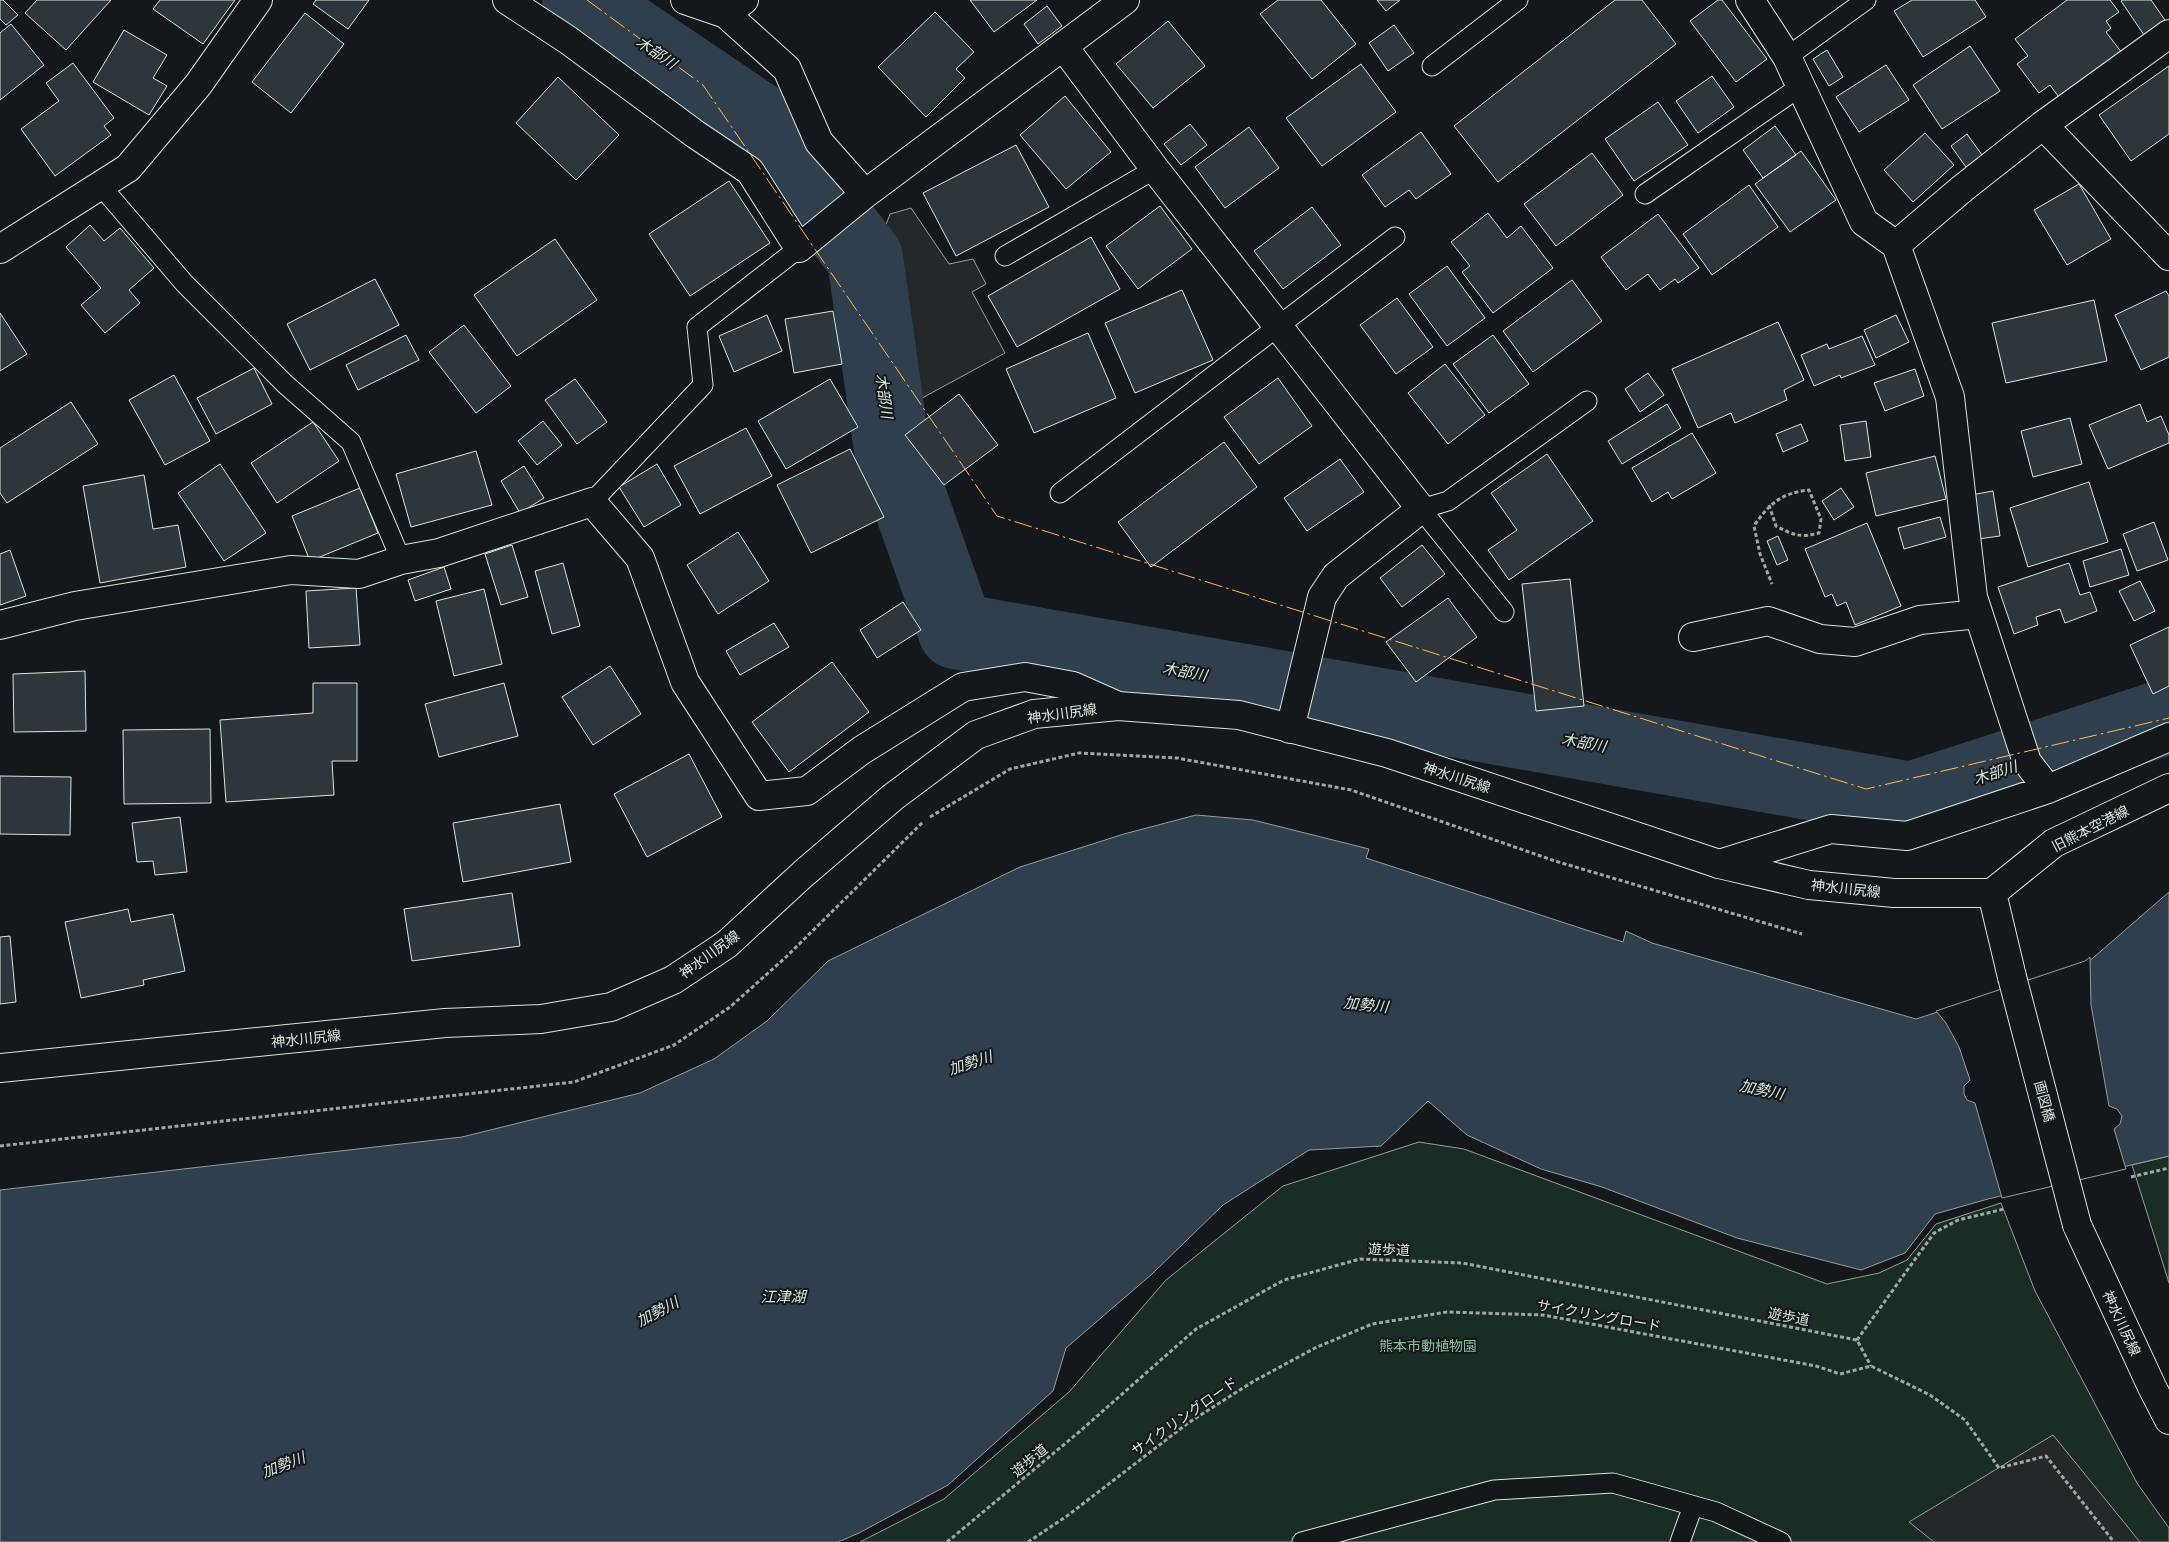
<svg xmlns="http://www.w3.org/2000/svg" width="2169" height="1542" font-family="Commissioner,'Noto Sans JP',sans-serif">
<rect width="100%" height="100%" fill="#14181c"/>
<path fill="#1a2d24" stroke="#939e99" d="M1419 1142 1464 1149 1827 1284 1879 1273 1907 1260 1936 1224 2001 1203 2035 1291 2137 1483 2169 1528V1542H860L944 1499 1069 1392 1166 1280 1283 1186Z
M2169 1156V1283L2132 1165Z"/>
<path fill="#24282b" stroke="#939e99" d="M911 208 949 264 973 259 986 284 972 292 1005 353 900 410 876 252 890 214Z
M2053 1435 2140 1542H1934L1909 1522Z"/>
<path fill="#2f3f4d" stroke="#939e99" d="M1196 815 1253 820 1369 849 1366 858 1623 942 1626 931 1652 943 1916 1019 2086 964 2169 892V1156L1988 1199 1935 1214 1905 1253 1861 1270 1737 1238 1602 1187 1541 1169 1467 1135 1428 1101 1381 1146 1309 1150 1223 1205 1152 1274 1066 1348 1053 1391 948 1485 859 1533 838 1542H0V1190L462 1137 640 1093 714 1059 767 1021 828 961 1020 867 1124 834Z"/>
<path fill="#14181c" stroke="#939e99" d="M2090 957 2091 1005 2109 1106 2117 1109 2122 1116 2120 1124 2114 1129 2126 1169 2002 1198 1975 1103 1967 1100 1964 1094V1086L1970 1080 1959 1047 1946 1023 1936 1011 2085 961Z"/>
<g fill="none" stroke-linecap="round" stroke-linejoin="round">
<path stroke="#2f3f4d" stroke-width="76" d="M580 0 759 121 865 258 892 450 956 631 1911 800 2169 716"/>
</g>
<path fill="#2c363c" stroke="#d8e6dc" d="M0 0H3L18 15 6 25 0 19Z
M37 0H111L66 50 25 13Z
M160 0H235L203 44 153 9Z
M316 0H369L348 29 313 4Z
M970 0H1037L994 32Z
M1278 0H1321L1356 44 1312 79 1260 14Z
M1377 0H1400L1386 11Z
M1615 0H1642L1676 44 1498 182 1454 126Z
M1718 0H1722L1767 59 1736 82 1690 21Z
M1912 0H1975L1986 17 1923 57 1894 11Z
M2067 0H2110L2119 12 2106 21 2111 28 2106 32 2122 53 2061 100 2050 85 2039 93 2017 64 2028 56 2015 39Z
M2123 0H2151L2165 20 2144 35 2121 1Z
M1047 6 1062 26 1038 44 1024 24Z
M935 12 974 52 956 69 965 78 926 117 878 67Z
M305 13 344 44 291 113 252 82Z
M1168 21 1205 66 1153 108 1116 64Z
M11 24 44 65 0 100V33Z
M1394 25 1414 53 1388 71 1369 43Z
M124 30 167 55 153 78 167 86 149 115 93 82Z
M1970 46 2000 91 1942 129 1913 85Z
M1827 50 1843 77 1829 86 1813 59Z
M73 63 114 118 104 126 111 135 55 176 21 129 59 101 46 83Z
M1361 64 1396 112 1322 166 1286 118Z
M1886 65 1909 100 1859 132 1836 97Z
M2169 66V134L2131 161 2099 115Z
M1712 76 1734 107 1698 133 1676 101Z
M558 77 619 135 576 180 516 123Z
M1065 96 1111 152 1066 189 1020 135Z
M1658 102 1688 145 1634 181 1605 139Z
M1190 124 1207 145 1181 165 1164 144Z
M1775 126 1796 155 1763 178 1743 150Z
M1249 127 1279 168 1225 208 1195 167Z
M1421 132 1451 174 1416 199 1409 190 1385 207 1362 175Z
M1925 133 1954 165 1913 202 1884 170Z
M1967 134 1982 155 1966 167 1951 146Z
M1016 145 1049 207 956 256 923 193Z
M1801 151 1836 200 1790 232 1755 184Z
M1592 153 1623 195 1556 246 1524 204Z
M729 181 770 243 690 296 649 234Z
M2079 184 2111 239 2067 265 2034 210Z
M1749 185 1778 227 1712 275 1683 234Z
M1160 206 1192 249 1138 289 1106 246Z
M1312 207 1341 245 1283 289 1254 251Z
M1488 213 1507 238 1521 226 1553 268 1493 313 1462 272 1470 266 1451 242Z
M1658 214 1699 268 1678 283 1675 279 1660 290 1648 274 1626 290 1601 257Z
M90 225 104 241 120 228 154 268 129 290 140 303 105 333 81 305 101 288 66 247Z
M1091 237 1120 289 1017 347 988 296Z
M555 239 597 300 517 356 474 295Z
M1447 266 1485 318 1447 346 1409 294Z
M375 279 399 325 310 370 287 324Z
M1572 280 1602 321 1533 372 1503 331Z
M1182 290 1213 360 1135 393 1105 323Z
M2166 291 2169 296V357L2141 370 2115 315Z
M1397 298 1433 347 1396 374 1360 325Z
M2094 300 2107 361 2006 383 1992 323Z
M833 311 842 364 794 373 785 319Z
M0 313 27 354 0 371Z
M767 315 782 351 734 372 719 336Z
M1896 315 1909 342 1876 358 1864 330Z
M1778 322 1804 380 1784 390 1787 400 1735 423 1731 413 1698 428 1672 369Z
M464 325 511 386 476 413 429 352Z
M1088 333 1116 398 1034 433 1006 369Z
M406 335 419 360 358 390 346 365Z
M1493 335 1529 384 1489 413 1453 364Z
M1862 336 1875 365 1841 378 1840 375 1814 386 1801 355 1827 344 1829 349Z
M1445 364 1485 415 1448 444 1408 393Z
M254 368 272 404 216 434 197 398Z
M1915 369 1924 396 1885 411 1874 383Z
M1648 373 1664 395 1640 412 1625 389Z
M174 375 210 441 165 465 129 400Z
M1278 378 1312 426 1259 464 1224 417Z
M575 379 607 422 577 444 545 400Z
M830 379 858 427 786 469 758 421Z
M959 394 998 445 944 485 905 435Z
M71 402 98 444 7 503 0 493V448Z
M1667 404 1681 428 1622 464 1608 441Z
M2140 404 2147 422 2161 416 2169 435V443L2108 469 2089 425Z
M2070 418 2082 464 2033 477 2021 431Z
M543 421 562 445 537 465 518 441Z
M1866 421 1871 457 1845 461 1840 425Z
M313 422 339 461 277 503 251 463Z
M1801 424 1808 441 1783 452 1776 434Z
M746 428 772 476 700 514 674 466Z
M1692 433 1716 473 1672 499 1668 492 1652 502 1632 468Z
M1224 442 1257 487 1151 567 1118 522Z
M850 449 884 517 811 553 777 485Z
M476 451 492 505 411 527 396 474Z
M1547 454 1593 521 1509 580 1488 550 1517 530 1491 493Z
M1935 456 1946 499 1876 516 1866 473Z
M1340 459 1364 492 1307 531 1284 498Z
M220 464 266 533 224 561 178 493Z
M657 464 681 505 644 527 619 487Z
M524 466 544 498 520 513 501 481Z
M144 475 153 529 178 525 186 567 100 583 83 486Z
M2089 482 2108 542 2028 567 2010 508Z
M360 488 378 533 310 561 292 516Z
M1841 488 1854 507 1834 520 1822 501Z
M1993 491 2000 536 1978 539 1971 495Z
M1940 517 1946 537 1904 549 1898 528Z
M2154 522 2168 560 2137 571 2123 534Z
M1867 523 1901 606 1855 625 1846 602 1837 606 1832 594 1825 597 1805 549Z
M738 532 769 581 718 614 687 565Z
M1778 536 1788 560 1777 565 1767 541Z
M512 545 528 597 501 605 485 554Z
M1422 545 1445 574 1402 607 1380 578Z
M2121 549 2129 575 2090 587 2083 561Z
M10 550 26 596 0 605V554Z
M563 563 580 626 552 634 535 571Z
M2069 563 2080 595 2090 592 2097 611 2065 623 2060 609 2036 617 2038 625 2014 634 1998 587Z
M444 567 451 589 415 601 408 580Z
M1570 579 1584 706 1536 711 1522 584Z
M2140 581 2155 611 2134 621 2119 591Z
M356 588 360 645 309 648 306 591Z
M484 589 502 664 454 676 436 601Z
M1448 598 1477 637 1416 682 1386 642Z
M903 602 921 630 877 658 860 630Z
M774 623 789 647 740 675 726 651Z
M2169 627V686L2153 694 2130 645Z
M832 662 869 712 789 772 752 722Z
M610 666 641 714 593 745 562 697Z
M85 671 86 731 14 732 13 674Z
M313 683H357V761H332L334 795 226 802 220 720 313 713Z
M504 683 518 736 439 757 425 704Z
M210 729 211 803 124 804 123 730Z
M689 754 722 817 647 857 614 794Z
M0 776 71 777 70 835 0 834Z
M560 804 571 862 463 882 453 823Z
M180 817 187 872 155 875 153 861 137 862 132 823Z
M512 893 520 946 412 961 404 909Z
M128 909 131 922 173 914 185 971 143 980 144 985 81 998 65 922Z
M10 936 16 1002 0 1004V937Z"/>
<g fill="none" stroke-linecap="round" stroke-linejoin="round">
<g stroke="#d8e6dc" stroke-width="21">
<path id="lane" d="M1787 57 1866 0
M1432 66 1518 0
M101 186 185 284 285 384 351 442 401 560
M1645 194 1801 86
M1005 256 1155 169
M1060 493 1395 237
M592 502 703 385 697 327 799 248
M1504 612 1421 509 1448 501 1587 401
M1302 1542 1494 1490 1613 1483 1716 1512 1781 1542
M1680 1542 1693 1506"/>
</g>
<g stroke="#d8e6dc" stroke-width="30">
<path id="street" d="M507 0 568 40 695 134 750 171 799 248 865 194 1125 0
M685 0 726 14 787 69 819 142 865 194
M1750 0 1787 57 1864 222 1896 245 1950 397 1973 597 2027 762 2048 789 2169 737
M726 14 744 0
M1063 46 1155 169 1421 509 1336 576 1322 597 1290 729
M2043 125 2169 256
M1896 245 1963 188 2043 125 2169 34
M0 249 128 168 198 85 258 0
M0 625 75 606 291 570 359 574 401 560 439 553 592 502 640 558 685 682 759 796 807 791 862 750 963 687 1025 677 1073 686 1118 706
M1693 637 1768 621 1820 639 1855 642 1920 620 1978 614
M1719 864 1831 829 1907 836 2048 789"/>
</g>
<g stroke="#d8e6dc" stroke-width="30">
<path id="secondary" d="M1992 893 2054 843 2169 788
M0 1068 445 1023 541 1019 611 1007 673 980 727 944 803 874 893 797 976 735 1034 714 1118 706 1239 715 1387 753 1719 864 1809 885 1894 893H1992L2012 977
M2077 1225 2152 1387 2169 1420"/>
</g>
<path stroke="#9da8a2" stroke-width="3" stroke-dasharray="4 2.5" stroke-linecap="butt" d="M1769 505 1776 526C1793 535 1800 538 1819 533L1821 519 1809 490C1781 493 1769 504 1754 526L1760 554 1772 584
M930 817 1010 769 1079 753 1177 758 1351 790 1555 861 1802 934
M0 1146 574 1082 674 1045 730 1007 786 957 923 822
M2131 1177 2169 1168
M1857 1340 1934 1233 1958 1220 2004 1209
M947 1542 1079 1432 1196 1329 1284 1280 1360 1259 1462 1263 1857 1340 1871 1366
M1028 1542 1067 1516 1188 1423 1254 1381 1315 1348 1372 1324 1447 1312 1543 1315 1816 1366 1840 1374 1871 1366 1930 1395 1965 1420 1999 1468 2046 1456 2114 1542"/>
<use href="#lane" stroke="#14181c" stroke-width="19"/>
<use href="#street" stroke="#14181c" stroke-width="28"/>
<use href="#secondary" stroke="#14181c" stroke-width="28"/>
<g stroke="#d8e6dc" stroke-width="30" stroke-linecap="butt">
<path id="secondary-bridge" d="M2012 977 2077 1225"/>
</g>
<use href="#secondary-bridge" stroke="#14181c" stroke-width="28"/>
<path stroke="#ffb74d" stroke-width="1" stroke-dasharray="18 4 2.5 4" stroke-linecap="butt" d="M587 0 703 85 997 516 1866 789 2169 718"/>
</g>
<g text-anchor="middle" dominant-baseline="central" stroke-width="4" stroke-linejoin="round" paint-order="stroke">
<g font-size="14" fill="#d8e6dc" stroke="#14181c">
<text transform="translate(1062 713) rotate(-8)">神水川尻線</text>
<text transform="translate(1457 777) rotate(18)">神水川尻線</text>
<text transform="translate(2090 828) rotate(-27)">旧熊本空港線</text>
<text transform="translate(1846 888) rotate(6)">神水川尻線</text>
<text transform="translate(709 954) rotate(-36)">神水川尻線</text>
<text transform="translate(306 1038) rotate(-6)">神水川尻線</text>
<text transform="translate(2045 1101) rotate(75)">画図橋</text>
<text transform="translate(1389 1249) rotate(2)">遊歩道</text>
<text transform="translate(1599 1315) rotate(10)">サイクリングロード</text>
<text transform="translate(1789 1316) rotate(11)">遊歩道</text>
<text transform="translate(2122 1323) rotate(65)">神水川尻線</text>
<text transform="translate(1184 1416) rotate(-35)">サイクリングロード</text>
<text transform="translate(1029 1460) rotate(-40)">遊歩道</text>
</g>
<g font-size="14" fill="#8ac095" stroke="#14181c">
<text x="1428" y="1345">熊本市動植物園</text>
</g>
<g font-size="15" font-style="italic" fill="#d8e6dc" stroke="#14181c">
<text transform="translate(657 52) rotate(34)">木部川</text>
<text transform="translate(885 396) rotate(82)">木部川</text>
<text transform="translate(1185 671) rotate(10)">木部川</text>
<text transform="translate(1584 742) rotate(10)">木部川</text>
<text transform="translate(1995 772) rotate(-18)">木部川</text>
<text transform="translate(1366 1004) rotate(6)">加勢川</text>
<text transform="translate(970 1062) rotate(-18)">加勢川</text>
<text transform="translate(1762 1089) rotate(12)">加勢川</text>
<text x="783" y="1296">江津湖</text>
<text transform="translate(657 1311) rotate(-28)">加勢川</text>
<text transform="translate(283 1464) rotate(-21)">加勢川</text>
</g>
</g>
</svg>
